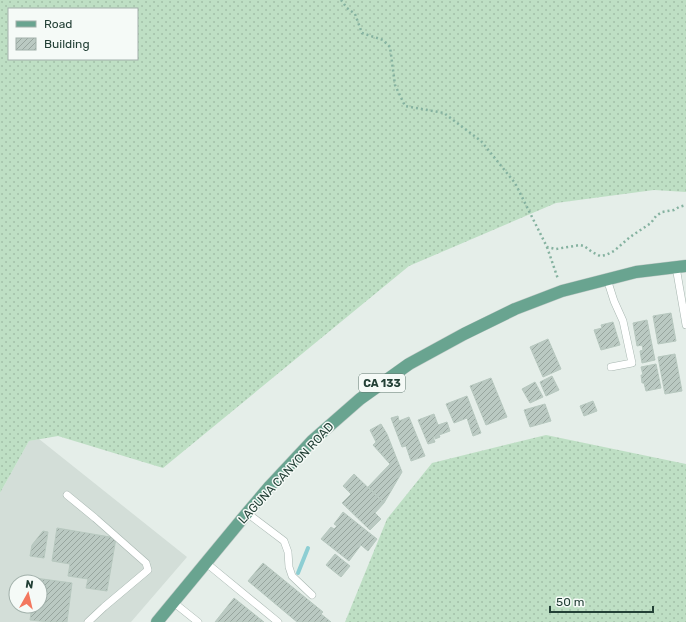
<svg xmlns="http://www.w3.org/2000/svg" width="686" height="622" font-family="Rubik,sans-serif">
<defs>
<pattern id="grass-dots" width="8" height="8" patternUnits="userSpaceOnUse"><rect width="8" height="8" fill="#bedfc4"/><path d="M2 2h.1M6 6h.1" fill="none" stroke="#a3c0a9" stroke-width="1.8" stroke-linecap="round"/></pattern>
<pattern id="building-hatch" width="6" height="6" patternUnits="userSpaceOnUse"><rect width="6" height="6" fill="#bac9c2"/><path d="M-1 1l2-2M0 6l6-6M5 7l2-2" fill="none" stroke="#97a59e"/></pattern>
</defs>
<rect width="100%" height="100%" fill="#e5eee9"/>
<path fill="#d3ded8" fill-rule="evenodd" d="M39 439 187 557 131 622H0V493L29 441ZM16 582H40V606H16Z"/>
<path fill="url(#grass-dots)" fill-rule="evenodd" d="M0 0H686V192L654 190 556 203 409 266 163 468 58 436 29 441 0 493ZM9 9H137V59H9Z
M546 435 686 464V622H345L387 519 432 463Z"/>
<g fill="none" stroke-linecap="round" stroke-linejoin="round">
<path stroke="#8dced3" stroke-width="4" d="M298 573 308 548"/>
</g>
<path fill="url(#building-hatch)" stroke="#b7c8bf" d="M671 313 676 341 658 344 653 316Z
M647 320 655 360 642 363 640 351 643 350 642 345 637 346 633 323Z
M613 322 620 345 601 350 594 330 602 328 601 325Z
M548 339 561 369 543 377 530 347Z
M675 354 682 391 665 394 658 357Z
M656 364 661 388 646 391 644 383H642L641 375H643L641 367Z
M552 376 559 390 546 396 540 382Z
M491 378 507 417 486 425 470 386Z
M535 382 543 397 530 403 522 389Z
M467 396 481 433 473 436 467 418 454 423 446 404Z
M593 401 597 411 584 416 580 406Z
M545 404 551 421 530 427 524 410Z
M434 414 438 425 447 422 450 431 439 435 440 437 435 439V437H433L435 442 428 444 418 420Z
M398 416 399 421 409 417 425 456 411 461 406 446 402 447 391 418Z
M381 424 387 434 402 472 384 503 368 487 390 464 373 445 376 442 370 430Z
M354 474 384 503 375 513 381 519 370 530 342 503 351 494 343 486Z
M343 512 377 539 368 551 361 545 349 561 321 539 331 527 334 529 337 526 334 524Z
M57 528 116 538 107 591 86 588 88 579 68 576 70 564 52 561Z
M43 531 48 532 44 558 30 556 32 545Z
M335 554 350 566 341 577 326 565Z
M263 563 323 612 321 614 331 622H297L248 581Z
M35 578 72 583 67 622H49L30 620 32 606H40V582H35Z
M234 598 264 622H215Z"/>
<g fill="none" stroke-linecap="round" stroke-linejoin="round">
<g stroke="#a7b6b0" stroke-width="8">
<path id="service" d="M676 267 686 325
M607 279 614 301 623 321 632 363 611 367
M67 495 95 518 146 563 148 570 104 607 88 622
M247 513 284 541 288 552 289 567 292 576 312 595
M205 562 278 622
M173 602 198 622"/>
</g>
<g stroke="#c1cac7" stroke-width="13">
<path id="primary" d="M157 622 247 513 270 486 312 441 360 399 409 364 464 334 515 309 562 291 636 272 686 266"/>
</g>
<path stroke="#85b2a0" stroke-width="2.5" stroke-dasharray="2 3" stroke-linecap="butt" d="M341 0 347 8 355 14 362 33 383 40 390 47 395 85 405 106 444 113 481 141 515 183 547 247 556 249 580 245 584 246 592 252 600 256 606 255 614 251 630 237 651 223 656 216 662 212 674 210 679 207 686 205
M547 247 558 279"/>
<use href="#service" stroke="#fff" stroke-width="7"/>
<use href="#primary" stroke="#69a490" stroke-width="12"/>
</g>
<g text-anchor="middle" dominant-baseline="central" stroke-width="3" stroke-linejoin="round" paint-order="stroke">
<rect fill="#f5faf7" stroke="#627870" stroke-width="1" x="359" y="374" width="46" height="18" rx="3"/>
<g font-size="11" font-weight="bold" fill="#234036">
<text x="382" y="383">CA 133</text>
</g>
<g font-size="12" fill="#234036" stroke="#f5faf7">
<text transform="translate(286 473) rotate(-47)">LAGUNA CANYON ROAD</text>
</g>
</g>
<rect x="8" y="8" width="130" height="52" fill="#f5faf7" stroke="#a1b0aa"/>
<rect x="16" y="21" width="20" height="6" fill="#69a490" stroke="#a1b0aa"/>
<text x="44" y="28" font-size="12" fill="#234036">Road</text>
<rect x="16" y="38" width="20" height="12" fill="url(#building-hatch)" stroke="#a1b0aa"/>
<text x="44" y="48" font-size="12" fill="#234036">Building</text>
<g transform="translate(28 594) rotate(8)"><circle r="19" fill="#f5faf7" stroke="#a1b0aa"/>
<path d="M0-3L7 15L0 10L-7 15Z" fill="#f3775e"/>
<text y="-6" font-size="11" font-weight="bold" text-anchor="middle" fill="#234036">N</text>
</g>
<path d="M550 606v6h103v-6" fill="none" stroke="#234036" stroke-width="2"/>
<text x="556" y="606" font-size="12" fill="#234036" stroke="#f5faf7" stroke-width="3" paint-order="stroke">50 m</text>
</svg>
